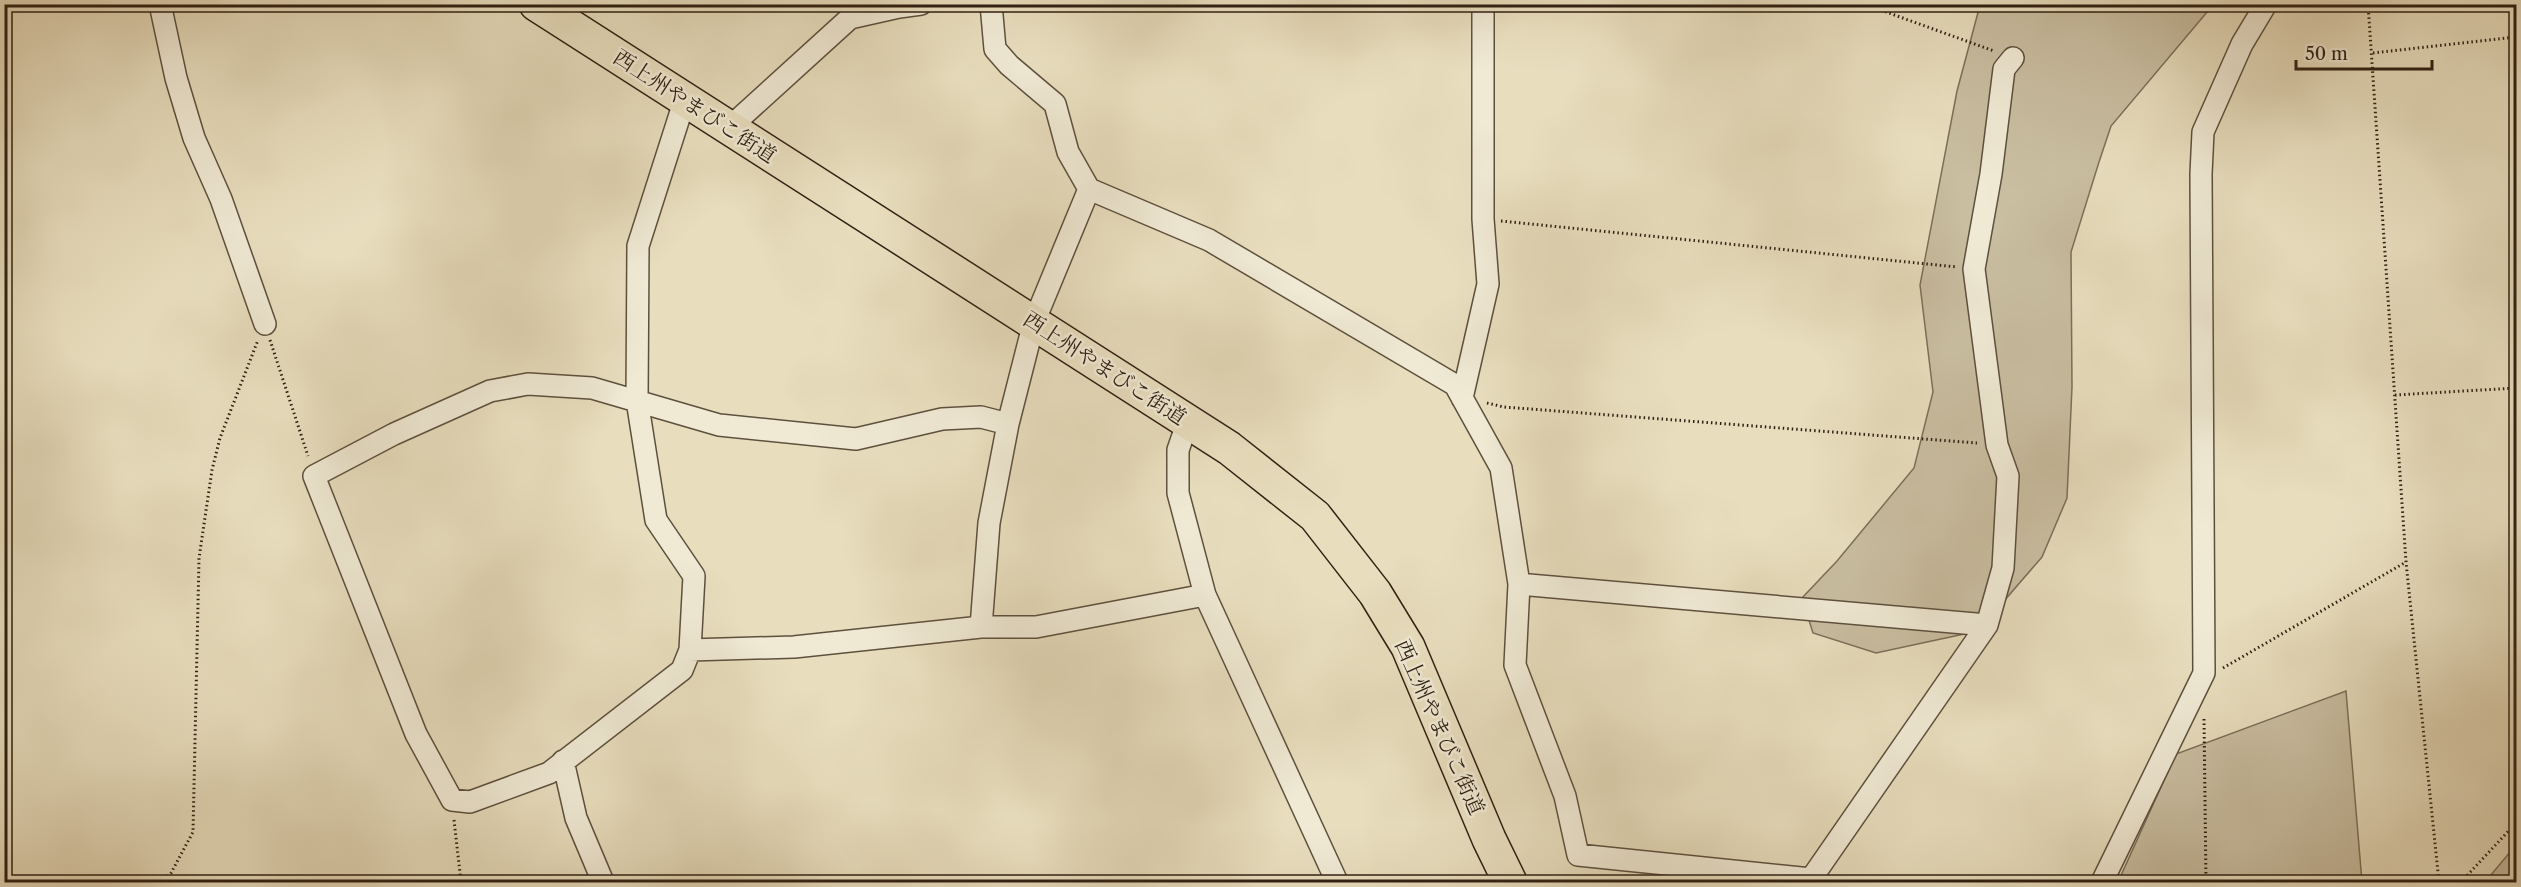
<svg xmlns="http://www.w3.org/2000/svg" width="2521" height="887" font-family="'Libre Caslon Text','Noto Serif JP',serif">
<rect width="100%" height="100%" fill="#e8debe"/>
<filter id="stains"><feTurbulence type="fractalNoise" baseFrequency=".00333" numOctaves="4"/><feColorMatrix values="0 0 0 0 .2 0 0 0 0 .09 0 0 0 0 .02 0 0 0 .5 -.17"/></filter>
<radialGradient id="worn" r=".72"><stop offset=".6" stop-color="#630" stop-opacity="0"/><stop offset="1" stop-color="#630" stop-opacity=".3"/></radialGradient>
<path fill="#c9bea1" stroke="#7c6f5a" stroke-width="1.5" d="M1980 5H2213L2111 126 2099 162 2071 252 2072 387 2067 498 2042 557 1978 631 1876 653 1813 633 1802 598 1837 561 1914 468 1933 392 1920 285 1957 91Z
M2346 691 2362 882H2118L2176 754Z
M2516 845V882H2485Z"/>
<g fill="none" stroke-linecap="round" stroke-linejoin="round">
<g stroke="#5e503e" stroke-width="24">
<path id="minor" d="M160 4 176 78 194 138 221 199 265 324
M991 4 995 49 1009 65 1055 104 1068 152 1089 189 1209 240 1455 385 1501 468 1519 584 1515 665 1565 796 1578 855 1811 879 1987 625 2003 568 2008 476 1997 445 1974 269 1991 174 2004 69 2013 58
M685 99 638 246 637 400 656 520 694 576 690 650 682 670 549 773 470 802 452 800 416 734 314 476 394 434 490 391 528 384 592 388 719 425 856 439 942 419 981 417 1008 424
M729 128 850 18 899 7 921 4
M1462 398 1488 284 1483 219V4
M1188 421 1178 450V493L1205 595 1337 882
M1519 584 1987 625
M981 627 989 523 1008 424 1034 322 1089 189
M690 650 794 647 981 627H1036L1205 595
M563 761 576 818 603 882
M2102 882 2204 673 2201 174 2203 132 2242 44 2266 4"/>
</g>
<g stroke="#302013" stroke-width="36">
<path id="trunk" d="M536 4 1229 448 1315 516 1375 593 1408 647 1489 839 1510 882"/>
</g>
<path stroke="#302013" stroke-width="3" stroke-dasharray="1.5 3" stroke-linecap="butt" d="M1864 4 1994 51
M2368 4 2406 562 2439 882
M2373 53 2516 37
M1501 221 1957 267
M270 340 308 456
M2395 395 2516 388
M1487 403 1504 407 1977 443
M2223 668 2406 562
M2204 719 2206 882
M454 820 461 882
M160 882 171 873 193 832 199 558 212 470 220 438 258 340
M2461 882 2516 823"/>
<use href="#minor" stroke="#f0ead5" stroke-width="21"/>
<use href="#trunk" stroke="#e8debe" stroke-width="33"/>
</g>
<g text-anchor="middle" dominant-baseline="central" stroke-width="5" stroke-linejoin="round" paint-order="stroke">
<g font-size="21" fill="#302013" stroke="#f0ead5">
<text transform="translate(695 106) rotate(33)">西上州やまびこ街道</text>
<text transform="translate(1105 368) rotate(33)">西上州やまびこ街道</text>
<text transform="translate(1440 727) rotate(66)">西上州やまびこ街道</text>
</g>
</g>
<rect width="2521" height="887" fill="none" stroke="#e8debe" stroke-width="24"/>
<rect x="6" y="6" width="2509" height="875" fill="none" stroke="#302013" stroke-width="3"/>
<rect x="12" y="12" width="2497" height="863" fill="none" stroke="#302013" stroke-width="1.5"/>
<path d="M2296 60v9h136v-9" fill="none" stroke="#302013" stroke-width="3"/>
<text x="2305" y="60" font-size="18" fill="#302013" stroke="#f0ead5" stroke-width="4.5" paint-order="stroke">50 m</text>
<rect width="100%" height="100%" filter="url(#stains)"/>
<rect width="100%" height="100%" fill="url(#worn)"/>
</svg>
